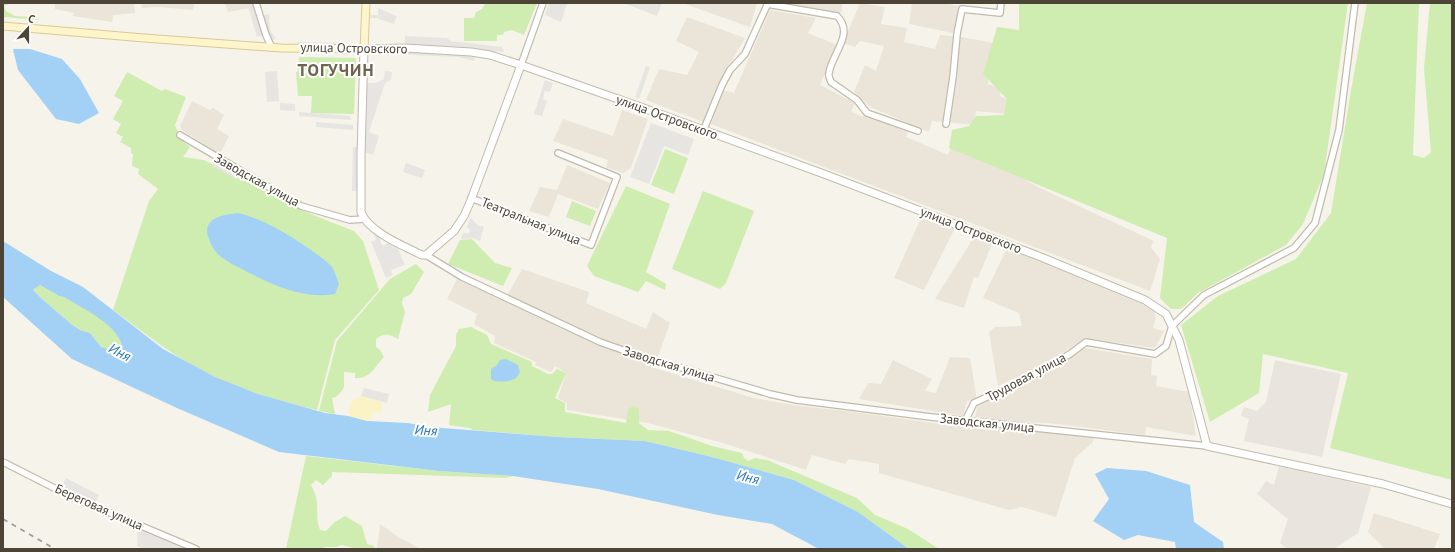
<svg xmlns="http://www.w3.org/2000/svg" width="1455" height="552" font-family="'PT Sans',sans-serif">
<rect width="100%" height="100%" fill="#f6f3ea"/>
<path fill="#eae5d8" d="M55 3H134L135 13 113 15 112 22 73 16 74 13 55 9Z
M141 3H201L194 4 193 10 158 7 142 8Z
M225 3H249L250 8 228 12Z
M682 3H757L750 27Z
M777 3H842V10L840 14Z
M860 3 885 7 881 24 907 28 904 42 935 49 940 35 961 37 995 43 988 84 1001 88 1000 96 1007 99 1006 114 976 111 974 125 932 121 929 132 870 107 854 92 865 65 876 71 884 46 860 41 855 47 843 43Z
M912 3H945L960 7 953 33 909 24Z
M770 10 816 18 808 33 837 45 820 85 855 103 851 112 863 117 864 115 908 132 906 137 948 155 953 143 971 149 1038 187 1154 241 1151 247 1160 259 1150 291 711 124 723 90 734 93Z
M687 17 745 38 725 72 703 122 646 100 659 69 687 75 699 52 676 41Z
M192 101 210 110 213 108 224 115 217 129 229 136 220 154 182 130 180 126Z
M622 110 648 119 631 168 623 173 606 167 608 160 553 141 563 119 613 136Z
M567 165 610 183 598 209 558 194 549 217 529 211 540 187 557 190Z
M921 218 955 228 924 290 894 278Z
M974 237 992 244 978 278 974 277 964 308 935 299Z
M1007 248 1154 309 1156 318 1153 328 1164 331 1155 348 1085 338 1043 366 998 386 989 332 995 327 1022 326 1019 313 983 298Z
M522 269 589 292 586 303 646 329 653 312 670 323 654 368 754 398 793 405 862 413 948 425 1053 433 1093 438V442L1075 458 1056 517 1022 507 1009 510 879 473V464L849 459 845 464 812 455 806 470 723 443 648 423 567 410V403L558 398 566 373 555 366 551 372 535 365 536 362 494 343 495 336 474 324 477 314 447 299 457 279 504 301Z
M1085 348 1152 359 1151 375 1157 376 1156 386 1189 392 1196 436 1146 427 1145 435 1049 423 1006 422 975 417 977 407 1042 376Z
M950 357 970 358 977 400 967 401 963 416 859 399 868 383 881 384 893 360 932 379 925 391 936 393Z
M1374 513 1440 534 1434 549H1385L1368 532Z
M380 524 400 538 421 549H377Z"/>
<path fill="#e9e4de" d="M1275 360 1341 374 1322 457 1244 441 1249 419 1241 416 1244 407 1257 411 1266 402Z
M1279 466 1371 487 1358 533 1334 549H1287L1280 543 1288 519 1257 494 1266 481 1274 485Z"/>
<path fill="#cfecb1" d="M3 3H11L4 6 6 11 15 16 32 17 40 20 3 17Z
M537 3 524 35 512 30 504 32 503 35H497V41H464V18H474L476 12 482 9 485 4Z
M1019 3H1348L1324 174 1303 224 1286 245 1198 293 1181 309H1171L1160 298 1167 238 949 148 952 130 969 126 976 116 1004 115 1007 99 983 74 997 27 1019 30Z
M1367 3H1419L1413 155 1424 158 1431 152 1424 69 1430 3H1452V480L1330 448 1348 373 1263 354 1259 393 1210 422 1181 325 1218 296 1296 259 1331 213 1351 90Z
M299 57 356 58 354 114 311 113 312 96H298L296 72H298Z
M127 72 162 91 165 89 186 97 175 125 181 140 190 147 183 157 204 160 303 211 354 231 363 241 379 290 335 340 317 410C282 401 247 393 215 377 178 360 146 334 113 310L149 201 158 189 138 174 139 169 132 166 133 154 131 153V148L120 142 123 137 116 133 121 124 113 119 123 101 114 96Z
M665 149 688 158 674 194 651 185Z
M626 186 670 204 646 272 666 284 665 290 646 281 638 292 594 276 587 266Z
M703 191 754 211 726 283 720 289 672 269Z
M572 201 596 211 590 226 566 217Z
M472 239 495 263 512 268 503 286 448 264 460 240Z
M416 264 424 272 411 294 403 298 402 303 405 312 398 339C389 334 384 333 376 339V347L380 350 384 357C374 367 371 379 355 378V373L344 372C343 386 348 386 336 397L332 398 335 414 319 411 337 341 390 279Z
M40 285 59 296 64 297C84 309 122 326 123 351H114L101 347 90 333 80 330 71 324 41 298 33 290Z
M471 327 487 335 491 344 532 362V366L548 374H552L557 369 566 373 555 398 565 403V412L626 423 628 409 633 406 639 408V423L648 430 669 431 712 446 742 453 744 458 748 461 755 458 767 460 857 498 875 515 908 529 939 549H909L858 512 794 480 712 457 645 441 557 437 473 430 469 428 449 425 451 404 428 412 430 395 456 346V335L459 329Z
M306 456 439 471 513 476 506 478 332 472V476L323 485 316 480 311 485C314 491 317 497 317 504 318 513 316 521 320 530L326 531 335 522 345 516 362 526 367 544 374 546V549H357L342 545 336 547H325L321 549H286Z"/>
<path fill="#fbf2c5" d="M361 396 380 401 382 408 381 412 373 413 370 421 348 416 350 414C348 405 352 399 361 396Z"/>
<path fill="#e7e5e2" d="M247 3H254L264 35 257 37Z
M549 3H567L561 22 545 15Z
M623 3H662L657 16Z
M378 8 397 16 394 24 379 19 378 18H371L370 15H378Z
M269 14 270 30 276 39 270 40 262 16Z
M405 36 447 38 451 41 502 47 504 52 405 46Z
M297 42 344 43V48L297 46Z
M391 50 458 53 475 58 474 61 458 57 390 54Z
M646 66 650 67 639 99 635 97Z
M277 71 279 101 267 102 265 72Z
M385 71 392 72 391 80 385 83 369 132 379 136 373 155 364 152 367 83H376L384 79Z
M545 80 553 83 550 92 545 91 543 99 547 101 542 116 534 114Z
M280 103 295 104V111L280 110Z
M299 112 350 116 351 120 299 116Z
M316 122 353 125V130L316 127Z
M651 123 694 139 688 155 664 146 649 184 630 177Z
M353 147H359L357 191H352Z
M215 160 240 173 237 179 212 166Z
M406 163 425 170 422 178 403 172Z
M470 218 478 225 484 227 480 241 473 238 461 239 463 233H469L470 230 467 227Z
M372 230 381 235 380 241 383 246 391 241 400 246 398 249 405 265 391 270 393 275 386 278 371 242 376 240Z
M364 388 389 394 387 403 361 396Z
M66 478 99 495 95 504 61 487Z
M138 528 186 549H144L137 546Z"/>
<path fill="#a3d0f5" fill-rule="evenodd" d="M13 49H30L62 59 80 79 99 113 79 124 56 119 18 70Z
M238 213C266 220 291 236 315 253 320 257 327 261 332 267 335 272 337 279 339 284L335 294C303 300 270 284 242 269 235 266 228 262 221 257 216 253 211 246 209 239 201 218 222 215 238 213Z
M3 241 51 271 83 287 163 349 215 377 258 394 325 413 348 416 367 421 408 423 430 427 557 437 645 441 712 457 794 480 858 512 909 549H819L772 524 718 515 598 489 513 476 439 471 279 452 177 408 72 359 3 297ZM40 285 59 296 64 297C83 309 122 326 123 351H114L101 347 90 333 80 330 71 324 41 298 33 290Z
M506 359 518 365 520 372C519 373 517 377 516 378 511 382 497 383 491 379V369L497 365 500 360Z
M1107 468 1146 471 1190 485 1194 522 1223 542 1224 549H1176L1175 542 1138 535 1124 540 1093 521 1109 499 1095 474Z"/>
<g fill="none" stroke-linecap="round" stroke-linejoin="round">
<g stroke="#c2bbac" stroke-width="8">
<path id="minor" d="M256 3 266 35 271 46
M767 4 837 16C855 34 832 53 829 73 828 76 830 79 831 82L857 100 867 113 918 131
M521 65 543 3
M946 124 953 77 957 34 962 9 1000 13 1001 3
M704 129 722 85 730 70 745 54 768 3
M180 135 301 206 350 220 364 219
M471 198 591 245 617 177 558 153
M426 255 462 277 600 342 634 354 770 394 797 400 931 417 1207 446
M965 421 974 403 1027 379 1070 354 1086 342 1155 354 1166 346 1172 326 1204 295 1294 248 1315 223 1339 130 1355 3
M3 462 70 496 196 549"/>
</g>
<g stroke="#c2bbac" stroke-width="9">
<path id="tertiary" d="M521 65 471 200 464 216 454 231 426 255H422C404 246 368 232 361 212V155L364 49 405 48 471 52 490 55 521 65 638 106 824 174 1041 257 1145 300 1166 314 1179 340 1207 446 1383 484 1452 504"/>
</g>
<g stroke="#d9ca97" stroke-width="9">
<path id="secondary" d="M3 26 144 38 281 48 364 49 366 3"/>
</g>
<use href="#minor" stroke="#fff" stroke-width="5.5"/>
<use href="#tertiary" stroke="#fff" stroke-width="7"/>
<use href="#secondary" stroke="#fff5cb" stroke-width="7"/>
<path stroke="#999" stroke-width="1.5" stroke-dasharray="5 5" stroke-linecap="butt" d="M3 519 55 549"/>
</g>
<g text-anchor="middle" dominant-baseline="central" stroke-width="4" stroke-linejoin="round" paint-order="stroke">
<g font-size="13" fill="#4b4437" stroke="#fff">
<text transform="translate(354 48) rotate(1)">улица Островского</text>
<text transform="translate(667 117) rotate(20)">улица Островского</text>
<text transform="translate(257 180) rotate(29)">Заводская улица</text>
<text transform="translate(531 221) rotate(22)">Театральная улица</text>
<text transform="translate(971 230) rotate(21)">улица Островского</text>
<text transform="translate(669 364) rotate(17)">Заводская улица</text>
<text transform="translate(1026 377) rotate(-28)">Трудовая улица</text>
<text transform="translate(987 423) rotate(6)">Заводская улица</text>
<text transform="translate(99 507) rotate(24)">Береговая улица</text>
</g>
<g font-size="14" font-style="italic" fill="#2879bf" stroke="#fff">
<text transform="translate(120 352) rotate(27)">Иня</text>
<text transform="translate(426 430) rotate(4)">Иня</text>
<text transform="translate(748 477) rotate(13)">Иня</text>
</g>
<g font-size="17" font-weight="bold" letter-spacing="1" fill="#6e634e" stroke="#fff">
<text x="336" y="70">ТОГУЧИН</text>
</g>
</g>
<rect width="1455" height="552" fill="none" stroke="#4b4437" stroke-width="8"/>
<g transform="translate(28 28) rotate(21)" stroke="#ffffff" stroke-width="3" paint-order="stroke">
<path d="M0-3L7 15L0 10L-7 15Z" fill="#4b4437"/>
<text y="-6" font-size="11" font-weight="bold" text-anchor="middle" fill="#4b4437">С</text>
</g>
</svg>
